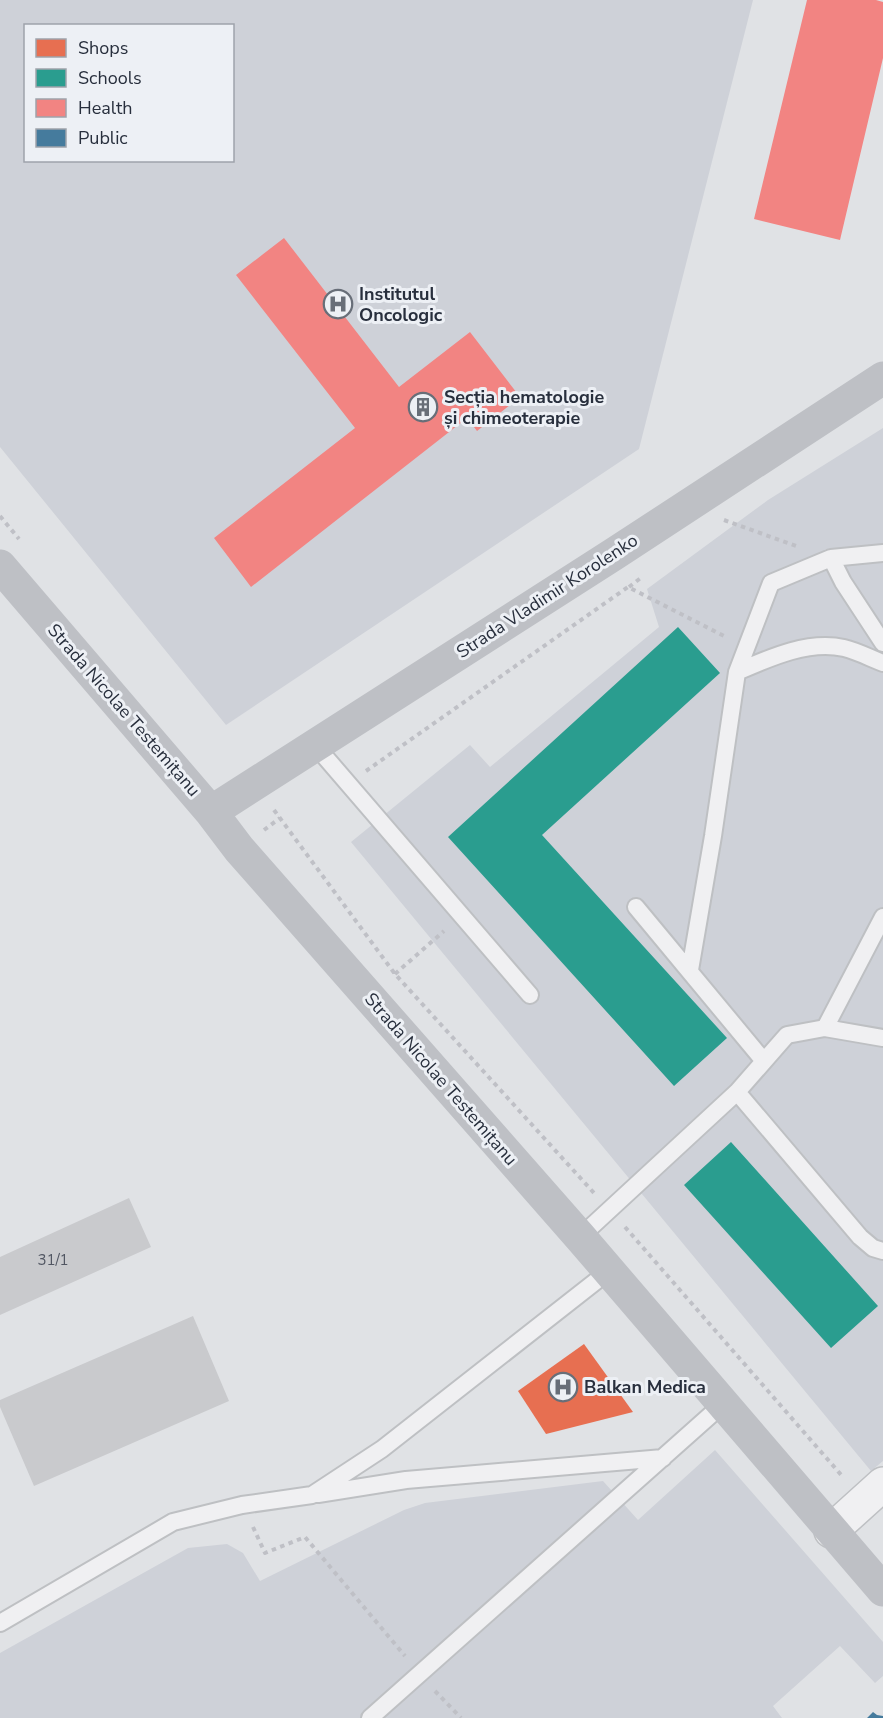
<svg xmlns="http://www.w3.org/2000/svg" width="883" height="1718" font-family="'Nunito Sans',sans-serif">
<rect width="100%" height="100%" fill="#e0e2e5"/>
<path fill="#ced1d8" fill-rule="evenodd" d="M0 0H753L639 449 226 725 0 447ZM26 26H232V160H26Z
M883 428V1461L871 1471 351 842 470 745 490 767 659 627 647 589 768 500Z
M715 1450 883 1642V1676L875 1683 840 1646 773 1706 782 1718H0V1653L188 1548 227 1544 243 1553 260 1581 404 1510 425 1503 603 1481 638 1520Z"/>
<path fill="#e76f51" d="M584 1344 633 1412 546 1434 518 1391Z"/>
<path fill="#2a9d8f" d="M678 627 720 673 542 835 727 1038 674 1086 448 837Z
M731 1142 878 1306 831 1348 684 1185Z"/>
<path fill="#f28482" d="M807 0H876L883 2V58L840 240 754 219Z
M284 238 399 387 470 332 520 397 477 431 467 418 251 587 214 538 355 428 236 275Z"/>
<path fill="#457b9d" d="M873 1712 877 1715 883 1716V1718H867Z"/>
<path fill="#c9cacd" d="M129 1198 151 1247 0 1315V1257Z
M193 1316 229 1401 34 1486 0 1407V1400Z"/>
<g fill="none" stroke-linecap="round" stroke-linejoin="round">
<g stroke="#bec0c3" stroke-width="20">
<path id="lane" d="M883 553 831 558 843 582 883 643
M737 672C769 658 808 640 844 648 857 651 870 658 883 663
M314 744 530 995
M636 907 763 1060
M690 970 713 836 737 672 771 583 831 558
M825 1028 883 1038
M737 1092 860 1237 873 1248 883 1251
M580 1237 737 1092 787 1035 825 1028 883 917
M318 1494 406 1480 663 1458
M0 1623 173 1522 242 1505 312 1495 382 1449 609 1271
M370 1718 723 1404"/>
</g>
<g stroke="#bec0c3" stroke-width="36">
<path id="street" d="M831 1531 883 1484"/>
</g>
<path stroke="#bfc0c6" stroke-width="4" stroke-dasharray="4.5 4.5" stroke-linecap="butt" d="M0 516 19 539
M724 520 796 546
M629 587 642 577
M366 771 628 587 726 637
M274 810 395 974 594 1193
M264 830 280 818
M395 974 444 931
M625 1227 843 1477
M253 1527 265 1553 305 1537 405 1656
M435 1691 461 1718"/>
<use href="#lane" stroke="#f0f0f2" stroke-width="16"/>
<use href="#street" stroke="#f0f0f2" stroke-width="33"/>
<path stroke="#bec0c5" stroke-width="33" d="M0 566 211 812 239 849 580 1237 883 1590
M211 812 614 554 883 378"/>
</g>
<defs>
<g id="hospital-ring" transform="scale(1.5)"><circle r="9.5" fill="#edf0f5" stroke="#686e78" stroke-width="1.5"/><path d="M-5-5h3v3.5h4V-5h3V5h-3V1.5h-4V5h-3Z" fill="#686e78"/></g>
<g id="building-ring" transform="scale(1.5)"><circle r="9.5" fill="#edf0f5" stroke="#686e78" stroke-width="1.5"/><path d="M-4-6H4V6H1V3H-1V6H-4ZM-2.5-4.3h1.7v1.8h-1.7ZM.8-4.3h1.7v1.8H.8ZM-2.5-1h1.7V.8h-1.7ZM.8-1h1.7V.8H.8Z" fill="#686e78"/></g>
</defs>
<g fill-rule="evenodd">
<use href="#hospital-ring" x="338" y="304"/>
<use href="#building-ring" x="423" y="407"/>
<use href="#hospital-ring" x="563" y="1387"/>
</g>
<g text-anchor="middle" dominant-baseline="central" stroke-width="6" stroke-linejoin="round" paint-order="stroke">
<g font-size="15" fill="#515662">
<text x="53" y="1260">31/1</text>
</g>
<g font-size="18" font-weight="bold" fill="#282f3d" stroke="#edf0f5" text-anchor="start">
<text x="359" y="294">Institutul<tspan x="359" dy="21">Oncologic</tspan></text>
<text x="444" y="397">Secția hematologie<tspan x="444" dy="21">și chimeoterapie</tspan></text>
<text x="584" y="1387">Balkan Medica</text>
</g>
<g font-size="18" fill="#282f3d" stroke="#edf0f5">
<text transform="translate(547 596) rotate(-33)">Strada Vladimir Korolenko</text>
<text transform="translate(124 710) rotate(49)">Strada Nicolae Testemițanu</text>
<text transform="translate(441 1079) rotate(49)">Strada Nicolae Testemițanu</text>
</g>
</g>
<rect x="24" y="24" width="210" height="138" fill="#edf0f5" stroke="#9ea3ab" stroke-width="1.5"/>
<rect x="36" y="39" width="30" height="18" fill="#e76f51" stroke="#9ea3ab" stroke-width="1.5"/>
<text x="78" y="54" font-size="18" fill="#282f3d">Shops</text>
<rect x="36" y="69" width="30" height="18" fill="#2a9d8f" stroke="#9ea3ab" stroke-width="1.5"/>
<text x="78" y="84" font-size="18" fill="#282f3d">Schools</text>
<rect x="36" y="99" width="30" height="18" fill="#f28482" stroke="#9ea3ab" stroke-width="1.5"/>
<text x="78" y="114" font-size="18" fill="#282f3d">Health</text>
<rect x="36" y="129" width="30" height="18" fill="#457b9d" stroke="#9ea3ab" stroke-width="1.5"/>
<text x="78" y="144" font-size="18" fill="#282f3d">Public</text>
</svg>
